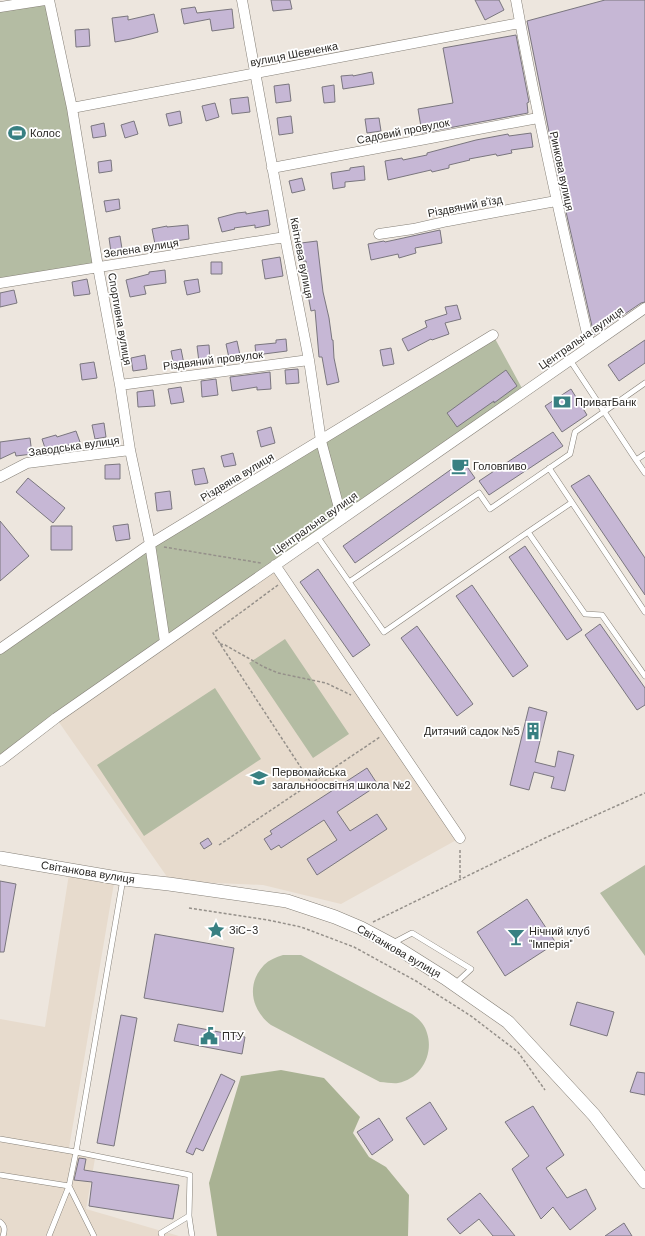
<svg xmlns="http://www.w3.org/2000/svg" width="645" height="1236" font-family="'DM Sans',sans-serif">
<rect width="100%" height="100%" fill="#ede6de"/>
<path fill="#e7dbcd" d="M275 565 460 838 341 904 263 885 170 881 56 718Z
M69 874 114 883 69 1148 96 1153 86 1209 179 1236H0V1019L45 1027Z"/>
<path fill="#b4bca3" d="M49 0 98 267 0 283V7Z
M493 335 524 392 0 761V649L150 544Z
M285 639 349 734 313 758 249 663Z
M215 688 261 759 144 836 97 765Z
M645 865V956L600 893Z
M283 955H301L412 1014C419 1019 425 1025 427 1033 434 1054 421 1079 398 1083 393 1084 386 1082 380 1082L271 1025C251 1010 246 984 264 965 269 960 276 957 283 955Z"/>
<path fill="#a9b293" d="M281 1070 324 1078 360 1117 353 1133 369 1157 386 1167 409 1195 408 1236H217L209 1183 241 1076Z"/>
<path fill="#c6b7d5" stroke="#7a767e" d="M271 0H290L292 9 273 11Z
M475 0H499L504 10 485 20Z
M605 0H645V302L641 303 594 335 557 172 527 21Z
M195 7 197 13 232 9 234 28 212 31 210 19 184 24 181 9Z
M154 14 158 32 131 39 115 42 112 18 128 16V20Z
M89 29 90 46 76 47 75 30Z
M516 35 529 102 527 103 528 113 422 133 418 109 453 103 443 48Z
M372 72 374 84 343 89 341 76 353 75V76Z
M289 84 291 101 276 103 274 86Z
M334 85 335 102 324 103 322 87Z
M248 97 250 112 232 114 230 99Z
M215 103 219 117 206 121 202 106Z
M180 111 182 123 169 126 166 114Z
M291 116 293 133 279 135 277 118Z
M379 118 381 131 367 133 365 119Z
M134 121 138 134 125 138 121 125Z
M104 123 106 136 93 138 91 126Z
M531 133 533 147 511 150 512 153 497 156 496 154 469 159 470 160 449 165V168L432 172 431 170 388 180 385 161 402 158 403 160 427 155V153L476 140 508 134 509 136Z
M111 160 112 171 99 173 98 162Z
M364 166 365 180 345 182V187L333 189 331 173 350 170V168Z
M302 178 305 190 292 193 289 181Z
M119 199 120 209 106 212 104 201Z
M268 210 270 225 255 228V225L234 228 235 229 222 232 218 218 237 213 246 212V214Z
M188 225 189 239 155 244 152 229 167 226V227Z
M440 230 442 243 415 248 416 253 399 258 398 254 371 260 368 244 384 241 385 242Z
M120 236 122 249 111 252 109 238Z
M317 241 323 292 329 318 332 340H333L334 358 339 382 327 385 322 357H319L315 310 311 311 308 295H310L306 261H303L301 243Z
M280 257 283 276 265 279 262 260Z
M211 262H222V274H211Z
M165 270 166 283 144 286 146 294 130 297 126 280 149 274V272Z
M87 279 90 294 74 296 72 282Z
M198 279 200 292 187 295 184 281Z
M14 290 17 303 0 307V293Z
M457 305 461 319 445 323 449 334 432 340 431 339 408 351 402 339 427 327 425 321 447 314 445 307Z
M286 339 287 351 256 355 255 345 276 343V340Z
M645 340V363L619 381 608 365Z
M237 341 240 355 229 358 226 344Z
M209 345 210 360 199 362 197 346Z
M391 348 394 364 383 366 380 350Z
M181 349 184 364 174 366 171 351Z
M145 355 147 369 133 371 131 358Z
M94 362 97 378 82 380 80 364Z
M298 369 299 383 286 384 285 370Z
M506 370 517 386 494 403V401L457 427 447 413Z
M270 372 271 389 257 390V387L232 391 230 377Z
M216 379 218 395 202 397 201 381Z
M181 387 184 402 171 404 168 389Z
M571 389 587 415 562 432 545 406Z
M153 390 155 406 138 407 137 392Z
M104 423 106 437 95 439 92 425Z
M271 427 275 443 261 447 257 431Z
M76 431 80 442 46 451 42 439 56 435 57 437Z
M553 432 563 446 489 495 479 481Z
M30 438 32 454 16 456 15 452 0 459V442Z
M233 453 236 465 224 467 221 456Z
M463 461 475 478 355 563 343 546Z
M120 464V479H105V465Z
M204 468 208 483 195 485 192 470Z
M589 475 645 558V595L571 486Z
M28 478 65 508 53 523 16 492Z
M170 491 172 509 157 511 155 493Z
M0 521 29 556 0 581Z
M128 524 130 539 116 541 113 526Z
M51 526H72V550H51Z
M525 546 582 630 567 640 509 557Z
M318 569 370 645 353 657 300 582Z
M472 585 528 666 513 677 456 596Z
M600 624 645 688V705L637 710 585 635Z
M417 626 473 704 457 716 401 638Z
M529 707 547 712 535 762 555 767 558 751 574 755 565 791 551 788 554 777 534 772 529 790 510 785Z
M367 768 378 785 337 812 350 831 377 814 387 829 317 875 307 859 337 840 324 820 281 848 279 845 271 850 264 839 272 834 270 831Z
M208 838 212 844 204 849 200 843Z
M0 881 16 884 4 952H0Z
M527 899 556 943 505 976 477 932Z
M155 934 234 948 223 1012 144 998Z
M577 1002 614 1012 607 1036 570 1025Z
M121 1015 137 1018 114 1146 97 1143Z
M178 1024 245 1037 242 1054 174 1041Z
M637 1072 645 1073V1095L630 1092Z
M221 1074 235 1081 203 1151 196 1148 193 1155 186 1152Z
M430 1102 447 1129 424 1145 406 1118Z
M533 1106 564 1155 546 1168 567 1198 586 1189 596 1209 570 1230 553 1207 541 1219 512 1169 529 1156 505 1122Z
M379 1118 393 1140 372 1155 357 1132Z
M79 1158 86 1159 84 1170 179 1185 173 1219 89 1206 92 1182 74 1180Z
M480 1193 515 1236H493L479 1219 460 1234 447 1219Z
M624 1223 632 1236H605Z"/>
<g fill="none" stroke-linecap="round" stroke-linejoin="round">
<g stroke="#868078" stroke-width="6">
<path id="service" d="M570 360 636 460 645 454
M636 460 645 473
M549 468 645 612
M571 503 528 532 585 614 602 615 645 676
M317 536 349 582 479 493 490 509 570 454 575 432 645 383
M349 582 384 632 528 532
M123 879 76 1152 190 1175 189 1216 192 1236
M393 943 412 933 471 969 455 984
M0 1139 76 1152 69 1186 49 1236
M0 1175 69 1186 94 1236
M0 1222C5 1226 5 1230 3 1236
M162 1236 161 1233 189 1216"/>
</g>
<g stroke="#868078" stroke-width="11">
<path id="minor" d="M49 0 72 108 98 267 120 385 130 450 150 544 165 642
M242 0 285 237 309 360 321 441 342 519
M516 0C537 116 563 231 590 346
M0 7 45 0
M72 108 520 23
M272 168 538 118
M379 234 413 229 448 221 556 201
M0 283 285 237
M120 385 309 360
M0 477 27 463 130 450
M275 565 460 838
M0 649 150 544 493 335
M0 761 56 718 645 308"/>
</g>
<g stroke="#868078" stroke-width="14">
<path id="tertiary" d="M0 858 123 879 169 884 287 901 335 917 361 928 391 944 445 978 508 1022 594 1115 645 1182"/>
</g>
<path stroke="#95908a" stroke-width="1.5" stroke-dasharray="3 2" stroke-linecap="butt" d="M164 547 261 563
M278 585 213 633 311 783
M220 644 225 645 264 667 278 673 326 683 351 695
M219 845 380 737
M460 878V848
M189 908 268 920 301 927 354 947 416 981 471 1016 518 1052 545 1090
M373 922 545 838 645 793"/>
<use href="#service" stroke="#fff" stroke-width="5"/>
<use href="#minor" stroke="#fff" stroke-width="10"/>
<use href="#tertiary" stroke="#fff" stroke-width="13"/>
</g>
<defs>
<g id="stadium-bare" transform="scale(1.38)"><path d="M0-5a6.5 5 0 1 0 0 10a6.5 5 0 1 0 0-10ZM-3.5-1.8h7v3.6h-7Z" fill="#388082" stroke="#fff" stroke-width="2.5" paint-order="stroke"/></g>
<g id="bank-bare" transform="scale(1.38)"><path d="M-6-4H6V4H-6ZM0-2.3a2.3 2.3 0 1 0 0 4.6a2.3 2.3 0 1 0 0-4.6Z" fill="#388082" stroke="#fff" stroke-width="2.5" paint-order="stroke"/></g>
<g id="cafe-bare" transform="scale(1.38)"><path d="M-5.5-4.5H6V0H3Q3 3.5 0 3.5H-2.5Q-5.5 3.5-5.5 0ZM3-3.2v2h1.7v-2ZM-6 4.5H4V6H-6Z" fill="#388082" stroke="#fff" stroke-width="2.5" paint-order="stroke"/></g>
<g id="building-bare" transform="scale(1.38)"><path d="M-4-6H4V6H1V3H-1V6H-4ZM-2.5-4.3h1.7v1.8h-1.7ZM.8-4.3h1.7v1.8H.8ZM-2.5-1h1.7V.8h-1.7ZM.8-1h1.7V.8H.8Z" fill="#388082" stroke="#fff" stroke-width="2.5" paint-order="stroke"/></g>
<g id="school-bare" transform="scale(1.38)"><path d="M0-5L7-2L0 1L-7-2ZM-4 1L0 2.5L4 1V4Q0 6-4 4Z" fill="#388082" stroke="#fff" stroke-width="2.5" paint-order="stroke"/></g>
<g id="sight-bare" transform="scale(1.38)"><path d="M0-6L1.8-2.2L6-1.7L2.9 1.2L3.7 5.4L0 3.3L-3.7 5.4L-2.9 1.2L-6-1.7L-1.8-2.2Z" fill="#388082" stroke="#fff" stroke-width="2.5" paint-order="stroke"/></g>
<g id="bar-bare" transform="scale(1.38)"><path d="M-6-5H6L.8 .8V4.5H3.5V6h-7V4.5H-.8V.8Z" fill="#388082" stroke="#fff" stroke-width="2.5" paint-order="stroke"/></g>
<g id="civic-bare" transform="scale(1.38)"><path d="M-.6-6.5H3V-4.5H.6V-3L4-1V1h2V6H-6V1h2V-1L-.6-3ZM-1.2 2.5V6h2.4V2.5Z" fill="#388082" stroke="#fff" stroke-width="2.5" paint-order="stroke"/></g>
</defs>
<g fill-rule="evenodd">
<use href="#stadium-bare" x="17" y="133"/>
<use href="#bank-bare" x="562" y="402"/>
<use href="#cafe-bare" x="460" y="466"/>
<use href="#building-bare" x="533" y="731"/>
<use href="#school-bare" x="259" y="778"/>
<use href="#sight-bare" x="216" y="930"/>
<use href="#bar-bare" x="516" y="937"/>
<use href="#civic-bare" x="209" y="1036"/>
</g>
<g text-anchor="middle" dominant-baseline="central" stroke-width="3.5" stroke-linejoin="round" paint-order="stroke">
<g font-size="11" fill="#2a2825" stroke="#fff">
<text transform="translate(294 54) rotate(-11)">вулиця Шевченка</text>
<text transform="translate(403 131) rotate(-11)">Садовий провулок</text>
<text transform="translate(562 171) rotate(78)">Ринкова вулиця</text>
<text transform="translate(465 206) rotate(-11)">Різдвяний в'їзд</text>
<text transform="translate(141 248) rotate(-9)">Зелена вулиця</text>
<text transform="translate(302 258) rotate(79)">Квітнева вулиця</text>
<text transform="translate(120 319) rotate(80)">Спортивна вулиця</text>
<text transform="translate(581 338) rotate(-35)">Центральна вулиця</text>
<text transform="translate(213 360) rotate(-7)">Різдвяний провулок</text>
<text transform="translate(74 446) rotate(-8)">Заводська вулиця</text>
<text transform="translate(237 477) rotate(-31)">Різдвяна вулиця</text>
<text transform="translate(315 523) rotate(-35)">Центральна вулиця</text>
<text transform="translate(88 872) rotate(9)">Світанкова вулиця</text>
<text transform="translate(399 951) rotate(30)">Світанкова вулиця</text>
</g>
<g font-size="11" fill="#2a2825" stroke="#fff" text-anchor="start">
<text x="30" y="133">Колос</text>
<text x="575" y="402">ПриватБанк</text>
<text x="473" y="466">Головпиво</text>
<text x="520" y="731" text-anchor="end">Дитячий садок №5</text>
<text x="272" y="772">Первомайська<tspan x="272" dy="13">загальноосвітня школа №2</tspan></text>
<text x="229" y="930">ЗіС-3</text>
<text x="529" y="931">Нічний клуб<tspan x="529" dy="13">"Імперія"</tspan></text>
<text x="222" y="1036">ПТУ</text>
</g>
</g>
</svg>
